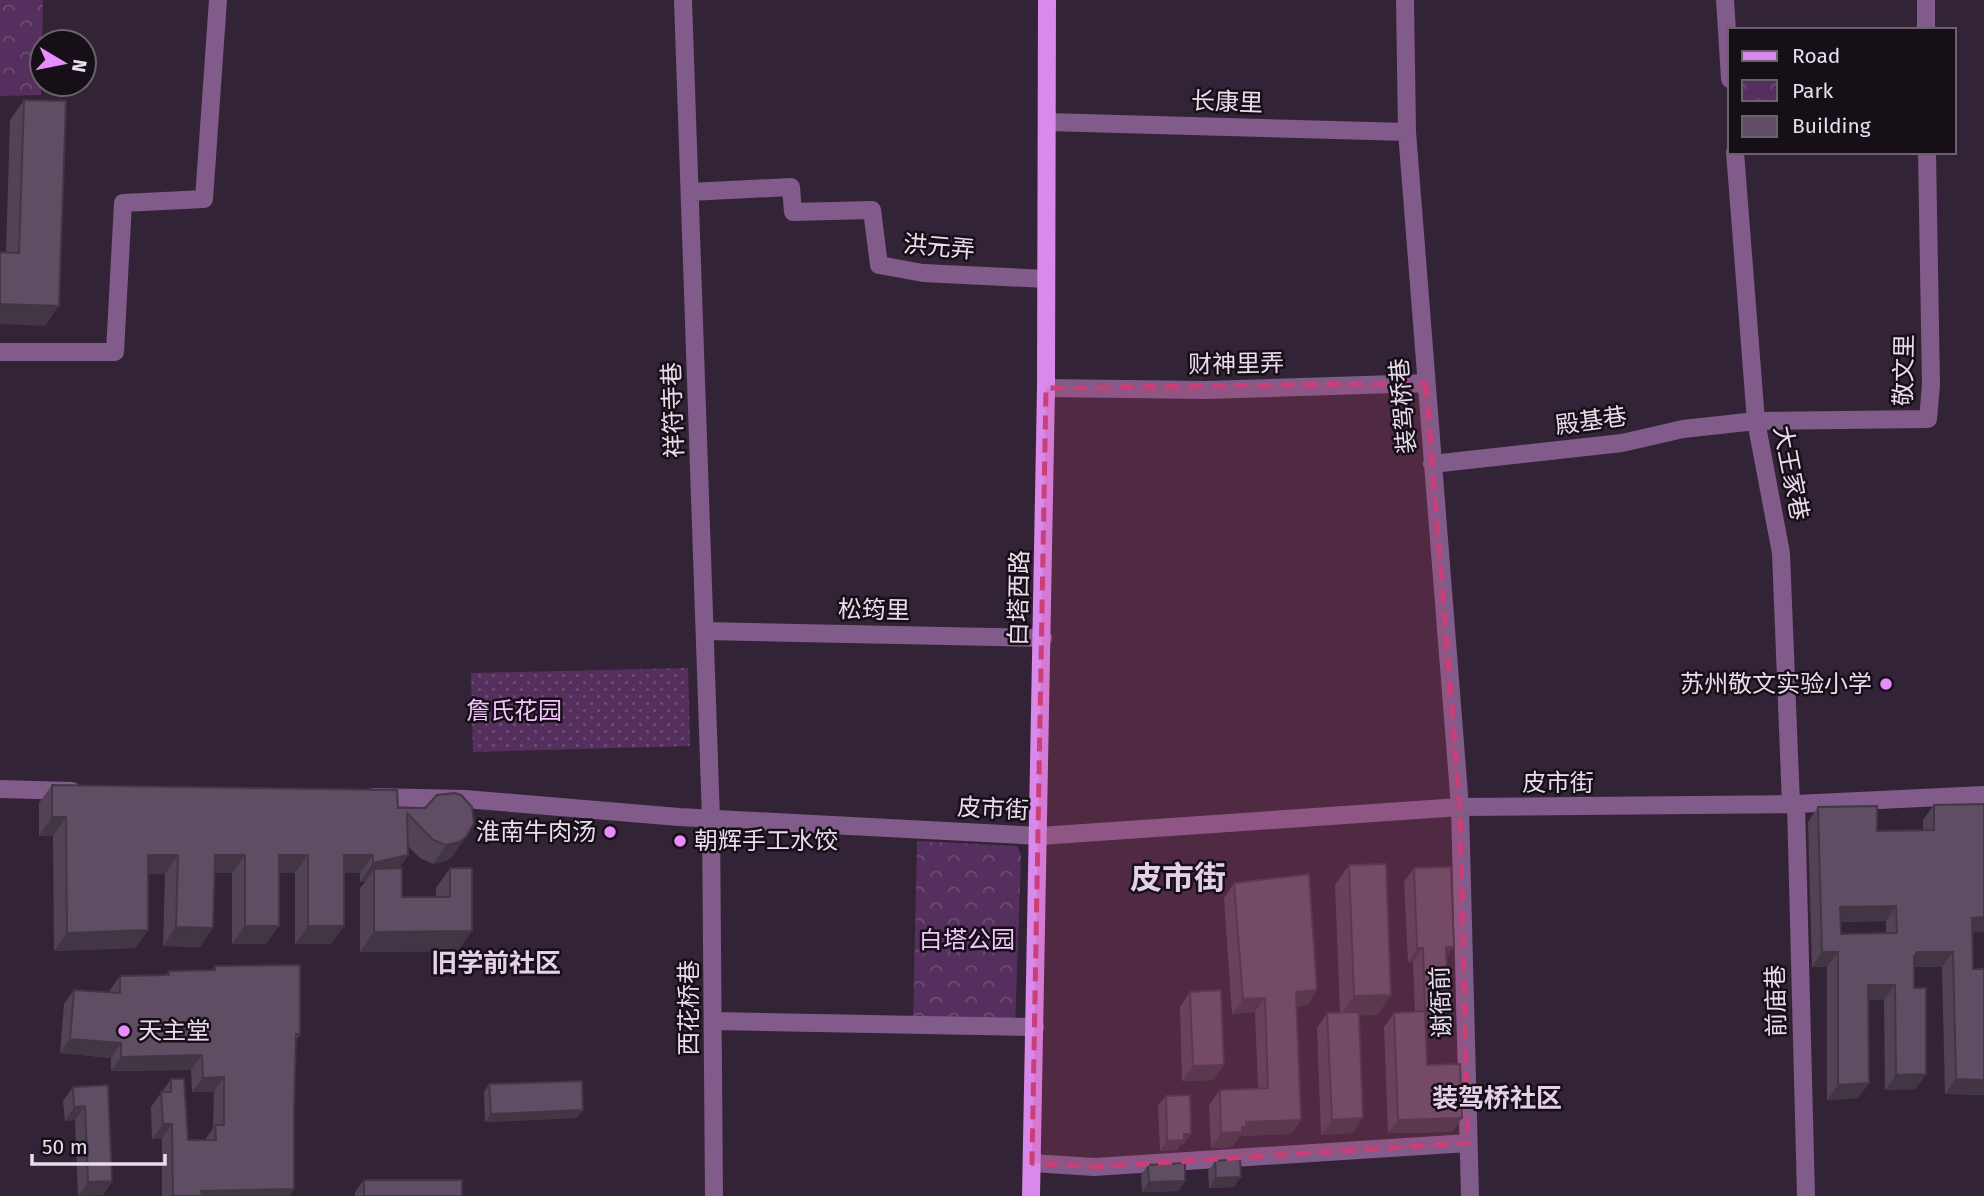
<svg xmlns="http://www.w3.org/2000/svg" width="1984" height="1196" font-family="'Fira Sans','Noto Sans SC',sans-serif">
<defs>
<pattern id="park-crowns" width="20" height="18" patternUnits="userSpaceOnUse" patternTransform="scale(1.75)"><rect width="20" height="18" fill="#552f5d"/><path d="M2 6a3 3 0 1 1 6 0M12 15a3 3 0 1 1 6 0" fill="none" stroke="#6d4d74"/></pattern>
<pattern id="garden-dots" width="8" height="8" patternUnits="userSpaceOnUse" patternTransform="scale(1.75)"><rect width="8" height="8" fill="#552f5d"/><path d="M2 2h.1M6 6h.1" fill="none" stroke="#6d4d74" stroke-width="1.8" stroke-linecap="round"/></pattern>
</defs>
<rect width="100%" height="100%" fill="#332336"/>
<path fill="url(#park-crowns)" d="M0 0H43L41 95 0 96Z
M917 841 1017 846 1021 855 1015 1027 913 1025Z"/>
<path fill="url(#garden-dots)" d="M688 668 690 746 473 752 471 673Z"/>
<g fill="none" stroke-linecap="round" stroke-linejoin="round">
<path stroke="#815b89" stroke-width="18" d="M683 0 711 819 714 1196
M1405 0 1407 132 1460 807 1470 1196
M1725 0 1730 79
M1926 30V0
M1047 122 1407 132
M1735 152 1756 421 1781 553 1791 804
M690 192 791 187 793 212 872 210 879 265 923 273 1046 279
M0 352H115L123 203 204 199 218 0
M1046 388 1206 390 1426 383
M1432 464 1622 443 1683 429 1756 421 1928 419 1931 385 1927 152
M705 631 1043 638
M0 789 72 791
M373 797 465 799 679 817 1040 836 1460 807 1796 804 1984 795
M1796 804 1806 1196
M714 1021 1035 1027
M1032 1163 1094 1167 1468 1143"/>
<path stroke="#d889e9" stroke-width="18" d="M1031 1196 1046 388 1047 0"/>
</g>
<path fill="#524255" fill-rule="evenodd" d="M24 100 45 326 6 252 10 120Z
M52 785 398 808H425L453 856 446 861 433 864 420 858 408 846V855L399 868 402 897H436V888L450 868 458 951 360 952V888L366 881 360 882V873H344L331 944H295V873H279L266 944H232V873H214L200 947 163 946 165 874H148V930L135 948 54 951 53 836H39V803Z
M1934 805 1973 932V969H1984V1095L1945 1094 1942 967H1914L1916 1089 1885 1090 1884 1000H1868L1869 1083 1858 1098 1827 1100V967H1812L1808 822 1818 807 1877 831 1923 830V820ZM1886 921V933L1841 934V922Z
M1349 865 1391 995 1377 1015H1359L1353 1133 1321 1135 1317 1028 1327 1013 1340 1012 1335 885Z
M1414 868 1446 958 1438 1021H1426L1427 1065 1462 1118 1452 1132 1388 1133 1384 1027 1394 1013 1415 1012 1413 962H1408L1404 882Z
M1234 883 1317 990 1307 1005 1297 1006 1301 1120 1291 1134 1240 1136 1232 1147 1211 1148 1209 1105 1220 1090 1258 1088 1255 1012 1232 1014 1224 898Z
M215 966 300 1034 296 1041 294 1109V1189L290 1196H162V1139H152L151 1107 171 1079 188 1140H205L213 1128 214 1092H192L191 1070 111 1071V1058L60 1053 64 1004 74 990 110 993V990L120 976 166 975 169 971 212 970Z
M1190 992 1214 1080 1182 1081 1180 1007Z
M489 1084 577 1118 485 1122 484 1092Z
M108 1085 112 1181 103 1195 78 1196 75 1120 65 1121 63 1101 73 1087Z
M1166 1096 1184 1144H1181L1177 1150 1160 1151 1158 1106Z
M1215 1161 1234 1187 1209 1188 1208 1171Z
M1148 1165 1185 1181 1178 1191 1142 1192 1141 1175Z
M364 1180 462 1196H355V1192Z"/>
<path fill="#423645" d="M0 304 59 306 45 326 0 324Z
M52 817H66L53 836H39Z
M466 837 453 856 446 861 433 864 446 845Z
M148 855H178L165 874H135Z
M215 855H245L232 873H202Z
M279 855H308L295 873H266Z
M344 855H373L360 873H331Z
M408 855 396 873 374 869 366 881 360 882 373 863Z
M1896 906 1886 921 1830 922 1840 907Z
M1984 917V932L1962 933 1972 918Z
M245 926H279L266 944H232Z
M308 926H344L331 944H295Z
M176 927 213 928 200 947 163 946Z
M148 930 135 948 54 951 67 933Z
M472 931 458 951 360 952 374 932Z
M1446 947H1454L1444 961Z
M1417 948H1423L1413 962H1408Z
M1822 952H1838L1827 967H1812Z
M1917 952H1953L1942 967H1907Z
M1868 985H1895L1884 1000H1857Z
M1317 990 1307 1005 1286 1006 1296 992Z
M1391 995 1377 1015 1340 1016 1354 996Z
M1265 998 1255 1012 1232 1014 1243 999Z
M1448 1007 1438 1021 1415 1022 1425 1008Z
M70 1039 121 1043 111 1058 60 1053Z
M202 1055 191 1070 111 1071 121 1057Z
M1224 1065 1214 1080 1182 1081 1193 1066Z
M1926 1074 1916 1089 1885 1090 1896 1075Z
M224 1077 214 1092H192L203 1078Z
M1956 1079 1984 1080V1095L1945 1094Z
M1869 1083 1858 1098 1827 1100 1838 1085Z
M85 1106 75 1120 65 1121 74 1107Z
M583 1110 577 1118 485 1122 491 1114Z
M1363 1118 1353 1133 1321 1135 1332 1120Z
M1462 1118 1452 1132 1388 1133 1398 1120Z
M1301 1120 1291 1134 1240 1136 1232 1147 1211 1148 1221 1133 1246 1122Z
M163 1124H172L162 1139H152Z
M1184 1134H1191L1184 1144H1181L1177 1150 1160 1151 1167 1141Z
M1241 1177 1234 1187 1209 1188 1216 1178Z
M112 1181 103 1195 78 1196 88 1182Z
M1185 1181 1178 1191 1142 1192 1149 1182Z
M294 1189 290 1196H198L201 1191Z"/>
<path fill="#5f4d63" stroke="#423645" stroke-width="2" fill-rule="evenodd" d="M24 100 66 101 59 306 0 304V252L19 253Z
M52 785 397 790 398 808H425L437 795 454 793 461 795 472 807 474 823 466 837 459 842 446 845 433 840 407 813 408 855 373 863V855H344V926H308V855H279V926H245V855H215L213 928 176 927 178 855H148V930L67 933 66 817H52Z
M1984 804V917L1972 918 1973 969H1984V1080L1956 1079 1953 952H1917L1914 956V988H1926V1074L1896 1075 1895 985H1868L1869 1083 1838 1085V952H1822L1818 807 1877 806V831L1934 830V805ZM1896 906 1897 933 1841 934 1840 907Z
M1386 864 1391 995 1354 996 1349 865Z
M1451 867 1454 947H1446L1448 1007 1425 1008 1423 948H1417L1414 868Z
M402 868V897H450V868H472V931L374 932V869Z
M1309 874 1317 990 1296 992 1301 1120 1246 1122 1247 1127H1242L1243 1132 1221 1133 1220 1090 1268 1088 1265 998 1243 999 1234 883Z
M300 965V1034H296L294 1109V1189L201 1191 202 1196H173L172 1124H163L161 1092H171V1079H184L188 1140H216L215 1125H224V1077L203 1078 202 1055 121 1057V1043L70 1039 74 990 120 993V976L169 975V971L215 970V966Z
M1221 990 1224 1065 1193 1066 1190 992Z
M1425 1011 1427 1065 1460 1064 1462 1118 1398 1120 1394 1013Z
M1359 1012 1363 1118 1332 1120 1327 1013Z
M582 1081 583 1110 491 1114 489 1084Z
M108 1085 112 1181 88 1182 85 1106 74 1107 73 1087Z
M1190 1095 1191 1134H1184V1140L1167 1141 1166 1096Z
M1240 1159 1241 1177 1216 1178 1215 1161Z
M1185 1163V1181L1149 1182 1148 1165Z
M364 1180H462V1196H364Z"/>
<path fill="#ca3f78" fill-opacity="0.2" stroke="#ca3f78" stroke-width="5" stroke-dasharray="14 9" stroke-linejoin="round" d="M1426 383 1460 807 1468 1143 1094 1167 1032 1163 1046 388Z"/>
<g fill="#e98dfe" stroke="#160f18" stroke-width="2.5">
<circle cx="1886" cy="684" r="7"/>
<circle cx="610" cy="832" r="7"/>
<circle cx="680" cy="841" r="7"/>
<circle cx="124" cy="1031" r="7"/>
</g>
<g text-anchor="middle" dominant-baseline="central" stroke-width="5" stroke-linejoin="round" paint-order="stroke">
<g font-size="24" fill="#e8ddea" stroke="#160f18">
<text transform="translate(1227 102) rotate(2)">长康里</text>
<text transform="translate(939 247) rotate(5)">洪元弄</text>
<text transform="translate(1236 364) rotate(-1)">财神里弄</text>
<text transform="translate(1904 370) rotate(-89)">敬文里</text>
<text transform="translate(1403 406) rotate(-95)">装驾桥巷</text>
<text transform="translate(673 410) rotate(-92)">祥符寺巷</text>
<text transform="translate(1591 421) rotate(-8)">殿基巷</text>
<text transform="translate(1791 473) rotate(79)">大王家巷</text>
<text transform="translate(1019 598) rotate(-89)">白塔西路</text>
<text transform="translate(874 610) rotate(1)">松筠里</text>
<text x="1558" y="783">皮市街</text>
<text transform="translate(993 809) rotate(3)">皮市街</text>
<text transform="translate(1776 1001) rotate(-91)">前庙巷</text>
<text transform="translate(1441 1002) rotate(-92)">谢衙前</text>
<text transform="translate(689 1008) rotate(-90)">西花桥巷</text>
</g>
<g font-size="24" fill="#e8ddea" stroke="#160f18" text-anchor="end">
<text x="1872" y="684">苏州敬文实验小学</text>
<text x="596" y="832">淮南牛肉汤</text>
<text x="694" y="841" text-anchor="start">朝辉手工水饺</text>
<text x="138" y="1031" text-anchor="start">天主堂</text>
</g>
<g font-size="24" fill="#f3c4fe" stroke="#160f18">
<text x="514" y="711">詹氏花园</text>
<text x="967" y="940">白塔公园</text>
</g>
<g font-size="26" font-weight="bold" fill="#e5d0e9" stroke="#160f18">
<text x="496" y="963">旧学前社区</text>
<text x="1497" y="1098">装驾桥社区</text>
</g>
<g font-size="32" font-weight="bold" fill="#e5d0e9" stroke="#160f18">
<text x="1178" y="878">皮市街</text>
</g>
</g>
<rect x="1728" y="28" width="228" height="126" fill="#160f18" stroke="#6a616c" stroke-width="2"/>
<rect x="1742" y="51" width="35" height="10" fill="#d889e9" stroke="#6a616c" stroke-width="2"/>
<text x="1792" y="63" font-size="21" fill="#e8ddea">Road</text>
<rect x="1742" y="80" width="35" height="21" fill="url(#park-crowns)" stroke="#6a616c" stroke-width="2"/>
<text x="1792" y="98" font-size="21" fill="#e8ddea">Park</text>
<rect x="1742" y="116" width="35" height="21" fill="#5f4d63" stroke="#6a616c" stroke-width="2"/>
<text x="1792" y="133" font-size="21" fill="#e8ddea">Building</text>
<g transform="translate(63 63) rotate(100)"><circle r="33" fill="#160f18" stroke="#6a616c" stroke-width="2"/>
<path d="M0-5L12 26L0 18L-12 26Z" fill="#e98dfe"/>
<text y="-10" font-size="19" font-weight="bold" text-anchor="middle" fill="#e8ddea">N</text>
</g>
<path d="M32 1154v10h133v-10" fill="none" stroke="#e8ddea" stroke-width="3.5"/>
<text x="42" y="1154" font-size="21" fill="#e8ddea" stroke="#160f18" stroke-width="5" paint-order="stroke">50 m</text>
</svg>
